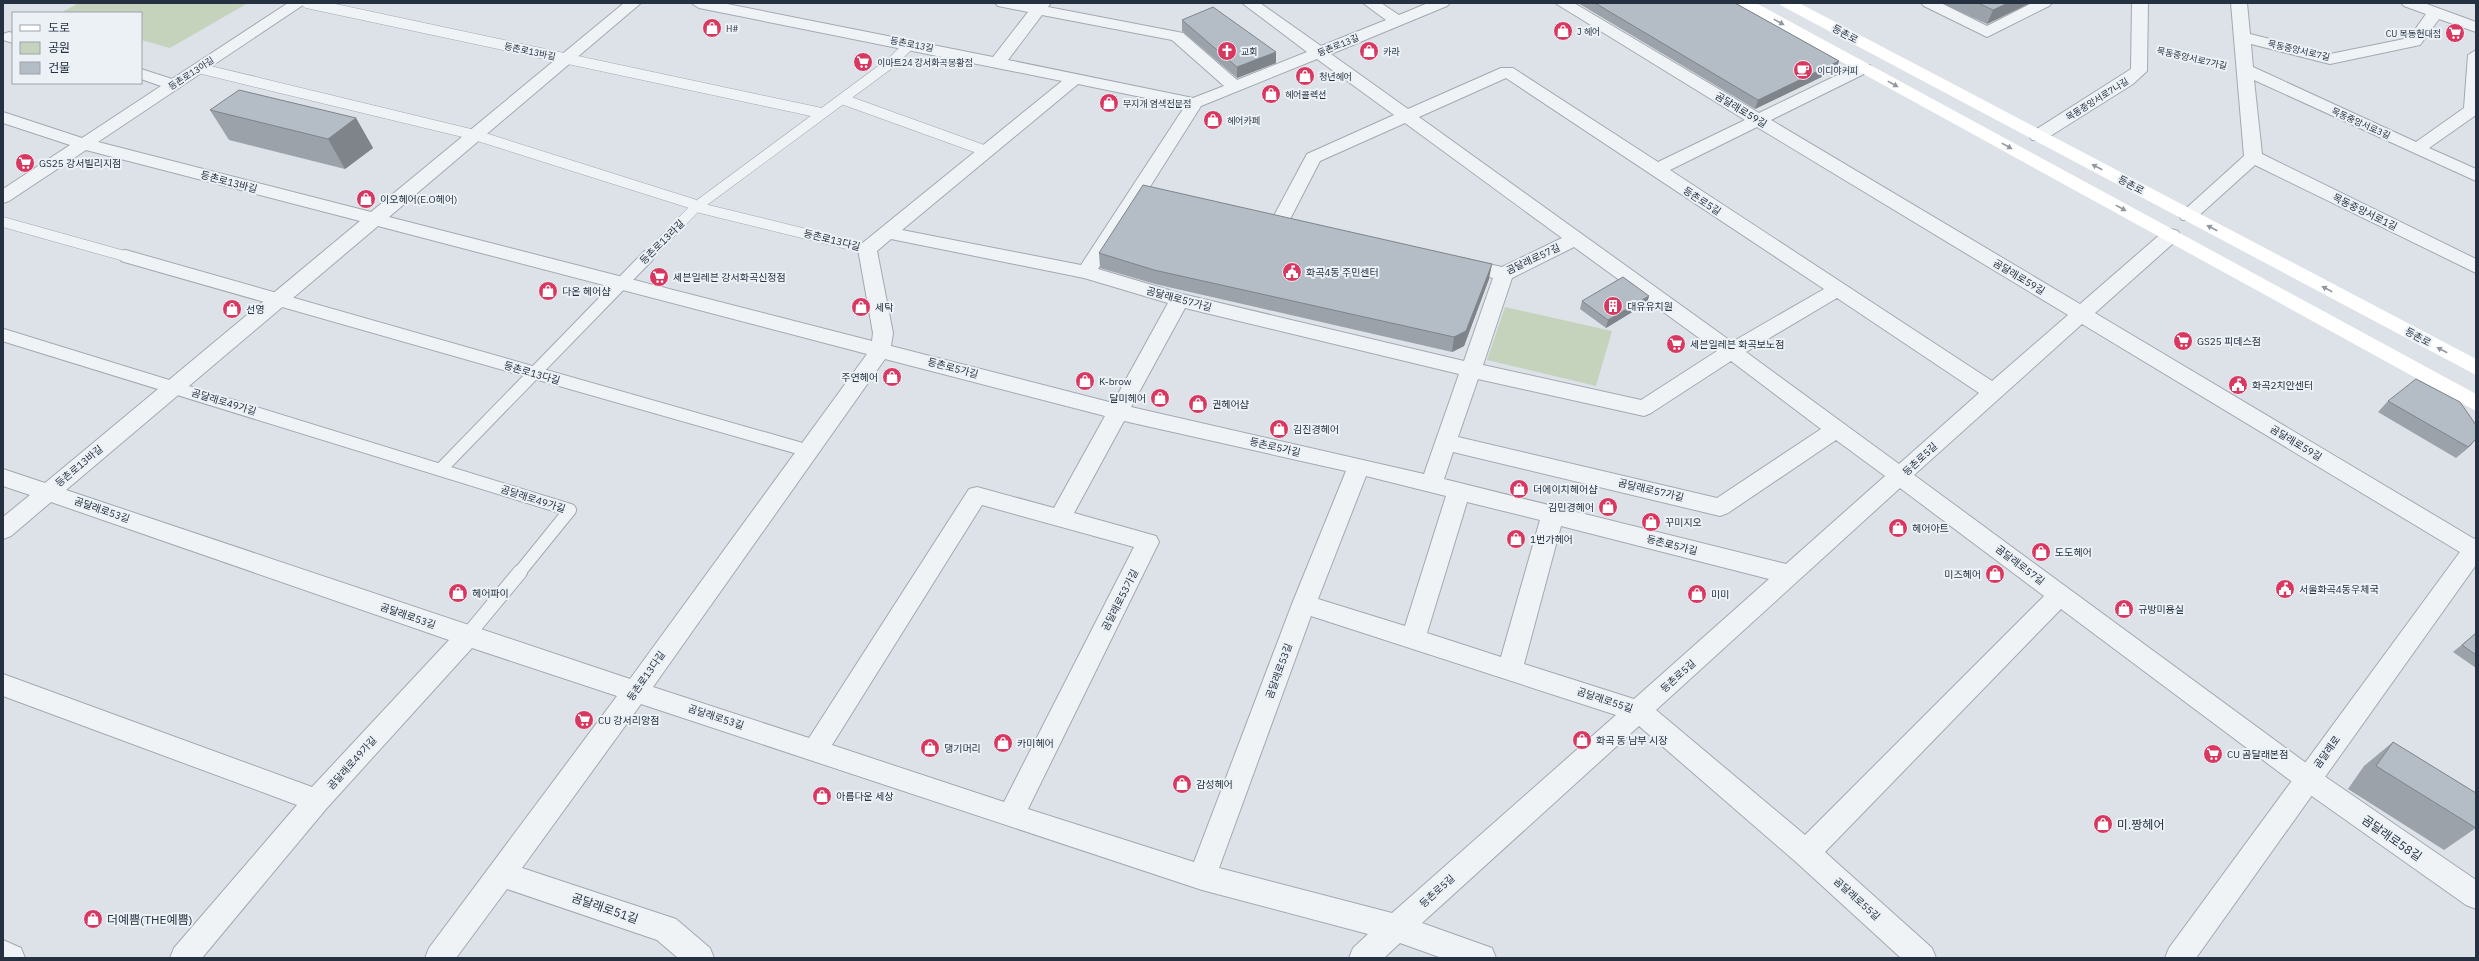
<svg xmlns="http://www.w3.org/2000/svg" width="2479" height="961" font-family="'IBM Plex Sans','Noto Sans KR',sans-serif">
<rect width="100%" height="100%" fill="#dde2e8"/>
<path fill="#c5d3bd" d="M79 3H248L170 48 141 40V13H60Z
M1505 307 1612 331 1596 386 1487 360Z"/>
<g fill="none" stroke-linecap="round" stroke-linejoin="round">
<g stroke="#a2a9b2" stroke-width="11">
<path id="service-far2" d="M307 3 821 113
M198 68 475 135 693 204 696 207 867 249
M842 99 986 151
M3 222 128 257
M647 257 696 207 892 62 910 44"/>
</g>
<g stroke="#a2a9b2" stroke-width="14">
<path id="service-far1" d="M125 256 809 451
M3 335 570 510 519 573
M440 470 648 256"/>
</g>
<g stroke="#a2a9b2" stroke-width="16">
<path id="service" d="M467 636 520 572"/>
</g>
<g stroke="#a2a9b2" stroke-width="2">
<path id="minor" d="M288 3H306L98 142 371 212 624 3H641L389 217 872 341 873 333 858 249 860 245 1062 81 699 8 691 3H722L993 57 1028 12 998 6 995 3H1051L1048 7 1183 33 1237 80 1307 52 1242 3H1260L1321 46 1386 20 1363 3H1381L1399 15 1428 3H1450L1447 6 1331 54 1408 109 1501 68H1513L1658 162 1745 120 1555 3H1574L1759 113 1858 65H1870L1872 68 1870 71 1771 120 2080 304 2164 231 2171 229 2178 231 2180 235 2178 239 2095 313 2476 540V560L2468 557 2082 324 1914 475 2317 771 2476 880V909L2466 905 2299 787 2061 609 1825 852 1932 948 1936 958H1901L1796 862 1639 726 1422 923 1492 948 1496 958H1442L1400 943 1384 958H1349L1353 948 1368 934 1202 890 641 704 522 868 676 919 710 948 714 958H678L657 940 507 889 456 958H425L429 948 617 696 472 648 326 809 202 958H170L174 948 297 805 3 696V674L312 787 449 640 51 502 11 536 3 539V517L30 495 3 486V469L45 483 360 221 86 150 9 201 3 203V189L70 145 3 123V112L82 138 161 86 141 79V69L172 79ZM1042 15 1172 40 1224 86 1193 98 1008 60ZM1317 59 1394 115 1307 154 1270 223 1272 227H1286L1320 161 1405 123 1562 238 1502 267 1462 258 1455 260 1453 264 1455 268 1493 278 1464 361 1182 294 1098 269 1201 106ZM1506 78 1824 289 1732 342 1419 117ZM1078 84 1185 106 1081 265 902 230ZM1757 127 2068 315 1992 381 1670 170ZM378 226 867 354 630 679 66 490ZM891 239 1084 278 1168 303 1113 403 891 346 893 333 877 251ZM1574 247 1717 351 1641 400 1483 365 1512 278ZM1837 298 1979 393 1899 464 1746 352ZM1185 308 1459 374 1424 474 1131 407ZM885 359 1105 416 1054 508 977 487 969 489 809 738 653 687ZM1731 361 1821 429 1717 498 1458 437 1478 379 1644 416 1651 413ZM1124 421 1346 471 1292 604 1194 862 1028 809 1159 542 1156 536 1074 513ZM1836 440 1885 476 1786 564 1444 479 1453 452 1720 516 1728 513ZM1366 476 1446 496 1405 626 1318 599ZM1900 488 2044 596 1805 835 1656 710ZM1467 502 1540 520 1501 657 1427 633ZM982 505 1134 547 1004 802 832 745ZM1561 526 1769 579 1634 699 1524 664ZM1311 616 1616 715 1392 913 1219 868Z
M1921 3H1941L1987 26 2032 3H2052L2049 6 1987 37 1924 6Z
M2132 3H2148L2147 71 2133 84 2044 140H2032L2029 136 2032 132 2131 69Z
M2231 3H2247L2250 34 2330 54 2409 38 2426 14 2404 6 2401 3H2424L2476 22V32L2439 19 2420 45 2330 64 2251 44 2253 67 2416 142 2464 108 2468 55 2476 50V115L2429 148 2476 169V181L2254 80 2262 154 2476 259V273L2255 165 2194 220H2182L2179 216 2182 212 2244 156Z
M9 32 13 33V43L3 40V34Z
M3 940 21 948 25 958H3Z"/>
</g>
<g stroke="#a2a9b2" stroke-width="2">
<path id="tertiary" d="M2476 538V565L2196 958H2165L2169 948 2468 541Z"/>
</g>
<path stroke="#b7bdc3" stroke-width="2" stroke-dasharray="2.5 2.5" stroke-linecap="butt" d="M2160 51 2224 65"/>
<use href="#service-far2" stroke="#f0f3f6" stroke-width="10"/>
<use href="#service-far1" stroke="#f0f3f6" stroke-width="12"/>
<use href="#service" stroke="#f0f3f6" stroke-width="14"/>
<use href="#minor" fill="#f0f3f6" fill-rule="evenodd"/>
<use href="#tertiary" fill="#f0f3f6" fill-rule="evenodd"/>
<path fill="#fff" fill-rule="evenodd" d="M1737 3H1756L2476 394V411L1740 6Z
M1779 3H1799L2476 359V375L1782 6Z"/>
</g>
<path fill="#9ba2a9" d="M1578 3H1735L1839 61 1836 70 1755 109Z
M1941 3H2030L1987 24Z
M1182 20 1276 63 1237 78 1182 31Z
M210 110 356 118 373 148 345 169 229 140Z
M1099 253 1489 279 1464 346 1452 352 1155 284 1100 268Z
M1649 296 1647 303 1606 328 1580 309 1582 301Z
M2388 401 2471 445 2456 458 2378 412Z
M2476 633V668L2453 652Z
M2393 742 2476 828 2444 850 2348 789 2364 766Z"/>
<path fill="#7e848a" d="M2008 3H2030L1987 24 1993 10Z
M1276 52V63L1237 78V67Z
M1839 61 1836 70 1755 109 1758 100Z
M356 118 373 148 345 169 328 139Z
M1492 264 1489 279 1464 346 1452 352 1454 337Z
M1649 296 1647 303 1606 328 1608 320Z
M2476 439 2471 445 2456 458 2468 447Z"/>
<path fill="#b4bcc5" stroke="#7e848a" d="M1595 3H1735L1839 61 1758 100Z
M1978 3H2008L1993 10Z
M1213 7 1276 52 1237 67 1182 20Z
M239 90 356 118 328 139 210 110Z
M1143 185 1492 264 1466 331 1454 337 1154 270 1099 253Z
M1623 277 1649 296 1608 320 1582 301Z
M2416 379 2460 402 2476 425V439L2468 447 2388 401Z
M2476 633V655L2462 645Z
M2393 742 2476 793V828L2376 766Z"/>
<defs><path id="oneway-solid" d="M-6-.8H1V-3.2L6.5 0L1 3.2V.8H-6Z"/></defs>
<g fill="#9298a0">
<use href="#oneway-solid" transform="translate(1779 22) rotate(29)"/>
<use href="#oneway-solid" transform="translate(1893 84) rotate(29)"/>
<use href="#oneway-solid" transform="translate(2007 146) rotate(29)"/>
<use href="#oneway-solid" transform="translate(2097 167) rotate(-152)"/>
<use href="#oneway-solid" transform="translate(2121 208) rotate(29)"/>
<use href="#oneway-solid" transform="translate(2212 228) rotate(-152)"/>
<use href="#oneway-solid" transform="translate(2327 289) rotate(-152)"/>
<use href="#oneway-solid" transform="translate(2442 350) rotate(-152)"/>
</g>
<defs>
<g id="shop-disc" transform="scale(1)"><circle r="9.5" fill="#d83760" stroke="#ecf1f6"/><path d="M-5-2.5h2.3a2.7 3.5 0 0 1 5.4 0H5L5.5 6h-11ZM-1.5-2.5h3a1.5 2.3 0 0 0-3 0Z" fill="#fff"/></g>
<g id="supermarket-disc" transform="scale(1)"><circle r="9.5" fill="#d83760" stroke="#ecf1f6"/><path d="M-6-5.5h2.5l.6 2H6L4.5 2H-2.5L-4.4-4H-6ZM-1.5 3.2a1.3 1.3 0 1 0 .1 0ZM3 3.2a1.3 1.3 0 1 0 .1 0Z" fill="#fff"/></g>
<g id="church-disc" transform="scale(1)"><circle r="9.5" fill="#d83760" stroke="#ecf1f6"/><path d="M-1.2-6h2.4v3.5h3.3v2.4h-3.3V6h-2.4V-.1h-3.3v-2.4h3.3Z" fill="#fff"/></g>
<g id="cafe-disc" transform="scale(1)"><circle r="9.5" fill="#d83760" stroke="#ecf1f6"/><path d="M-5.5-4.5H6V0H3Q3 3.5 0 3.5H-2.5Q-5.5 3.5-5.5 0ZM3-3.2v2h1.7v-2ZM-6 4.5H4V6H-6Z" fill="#fff"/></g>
<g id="civic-disc" transform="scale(1)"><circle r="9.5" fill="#d83760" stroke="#ecf1f6"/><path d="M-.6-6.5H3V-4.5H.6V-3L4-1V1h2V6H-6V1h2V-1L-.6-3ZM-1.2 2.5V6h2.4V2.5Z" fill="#fff"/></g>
<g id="building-disc" transform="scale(1)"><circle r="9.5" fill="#d83760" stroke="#ecf1f6"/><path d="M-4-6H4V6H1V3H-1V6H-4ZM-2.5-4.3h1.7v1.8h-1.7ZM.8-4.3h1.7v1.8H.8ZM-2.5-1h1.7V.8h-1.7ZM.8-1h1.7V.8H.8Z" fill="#fff"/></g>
</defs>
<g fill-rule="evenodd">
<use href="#shop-disc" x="712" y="28"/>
<use href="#shop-disc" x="1563" y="31"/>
<use href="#supermarket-disc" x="2455" y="33"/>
<use href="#church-disc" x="1227" y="51"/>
<use href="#shop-disc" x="1369" y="51"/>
<use href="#supermarket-disc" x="863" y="62"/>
<use href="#cafe-disc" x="1803" y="70"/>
<use href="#shop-disc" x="1305" y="76"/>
<use href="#shop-disc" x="1271" y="94"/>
<use href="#shop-disc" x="1109" y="103"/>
<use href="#shop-disc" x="1213" y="120"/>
<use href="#supermarket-disc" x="25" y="163"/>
<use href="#shop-disc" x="366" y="199"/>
<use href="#civic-disc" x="1292" y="272"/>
<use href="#supermarket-disc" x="659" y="277"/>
<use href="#shop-disc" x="548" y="291"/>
<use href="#building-disc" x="1613" y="306"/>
<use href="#shop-disc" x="861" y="307"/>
<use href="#shop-disc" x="232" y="309"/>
<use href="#supermarket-disc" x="2183" y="341"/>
<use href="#supermarket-disc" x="1676" y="344"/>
<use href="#shop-disc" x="892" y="377"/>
<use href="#shop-disc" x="1085" y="381"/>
<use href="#civic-disc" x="2238" y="385"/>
<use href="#shop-disc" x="1160" y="398"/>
<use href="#shop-disc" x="1198" y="404"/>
<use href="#shop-disc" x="1279" y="429"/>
<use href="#shop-disc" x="1519" y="489"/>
<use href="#shop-disc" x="1608" y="507"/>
<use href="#shop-disc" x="1651" y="522"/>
<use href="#shop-disc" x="1898" y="528"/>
<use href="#shop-disc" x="1516" y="539"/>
<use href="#shop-disc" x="2041" y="552"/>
<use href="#shop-disc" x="1995" y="574"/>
<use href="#civic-disc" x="2285" y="589"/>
<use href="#shop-disc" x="458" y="593"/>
<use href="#shop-disc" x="1697" y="594"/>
<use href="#shop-disc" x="2124" y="609"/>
<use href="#supermarket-disc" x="584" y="720"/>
<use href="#shop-disc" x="1582" y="740"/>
<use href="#shop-disc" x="1003" y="743"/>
<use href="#shop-disc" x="930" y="748"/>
<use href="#supermarket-disc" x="2213" y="754"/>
<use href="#shop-disc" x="1182" y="784"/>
<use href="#shop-disc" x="822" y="796"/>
<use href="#shop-disc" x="2103" y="824"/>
<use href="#shop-disc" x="93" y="919"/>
</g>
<g text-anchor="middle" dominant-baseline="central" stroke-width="4" stroke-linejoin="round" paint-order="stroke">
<g font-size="9" fill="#253140" stroke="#ecf1f6" text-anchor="start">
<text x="726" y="28">H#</text>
<text x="1577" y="31">J 헤어</text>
<text x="2441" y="33" text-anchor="end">CU 목동현대점</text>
<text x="1241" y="51">교회</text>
<text x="1383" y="51">카라</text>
<text x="877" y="62">이마트24 강서화곡봉황점</text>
<text x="1817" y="70">이디야커피</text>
<text x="1319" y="76">청년헤어</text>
<text x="1285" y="94">헤어콜렉션</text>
<text x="1123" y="103">무지개 염색전문점</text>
<text x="1227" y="120">헤어카페</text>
</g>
<g font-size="9" fill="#253140" stroke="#ecf1f6">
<text transform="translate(912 44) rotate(11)">등촌로13길</text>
<text transform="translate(1338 45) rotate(-22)">등촌로13길</text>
<text transform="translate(2299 50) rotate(13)">목동중앙서로7길</text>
<text transform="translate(530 51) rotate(12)">등촌로13바길</text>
<text transform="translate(2192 58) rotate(13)">목동중앙서로7가길</text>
<text transform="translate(191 73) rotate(-33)">등촌로13아길</text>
<text transform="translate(2097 99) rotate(-32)">목동중앙서로7나길</text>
<text transform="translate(2361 123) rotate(24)">목동중앙서로3길</text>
</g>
<g font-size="10" fill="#253140" stroke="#ecf1f6">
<text transform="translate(1845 34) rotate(28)">등촌로</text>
<text transform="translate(1741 110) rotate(31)">곰달래로59길</text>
<text transform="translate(229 182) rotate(15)">등촌로13바길</text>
<text transform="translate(2131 185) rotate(28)">등촌로</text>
<text transform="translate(1702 201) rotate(33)">등촌로5길</text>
<text transform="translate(2365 212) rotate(26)">목동중앙서로1길</text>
<text transform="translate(832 240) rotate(14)">등촌로13다길</text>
<text transform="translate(662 242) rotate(-45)">등촌로13라길</text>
<text transform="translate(1533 259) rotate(-25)">곰달래로57길</text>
<text transform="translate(2019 277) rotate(31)">곰달래로59길</text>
<text transform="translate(1179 299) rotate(15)">곰달래로57가길</text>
<text transform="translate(2418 337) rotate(28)">등촌로</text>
<text transform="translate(953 368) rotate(15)">등촌로5가길</text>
<text transform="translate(532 373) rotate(16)">등촌로13다길</text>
<text transform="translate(224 402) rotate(17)">곰달래로49가길</text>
<text transform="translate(2296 443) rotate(31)">곰달래로59길</text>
<text transform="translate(1275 447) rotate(13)">등촌로5가길</text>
<text transform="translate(1920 459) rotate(-43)">등촌로5길</text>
<text transform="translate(79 466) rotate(-40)">등촌로13바길</text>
<text transform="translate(1651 490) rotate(13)">곰달래로57가길</text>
<text transform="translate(533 499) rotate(18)">곰달래로49가길</text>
<text transform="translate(102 510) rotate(19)">곰달래로53길</text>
<text transform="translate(1672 545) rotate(14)">등촌로5가길</text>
<text transform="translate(2020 565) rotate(37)">곰달래로57길</text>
<text transform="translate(1120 600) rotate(-63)">곰달래로53가길</text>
<text transform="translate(408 616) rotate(19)">곰달래로53길</text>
<text transform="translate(1279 671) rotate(-70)">곰달래로53길</text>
<text transform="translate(646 676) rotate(-55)">등촌로13다길</text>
<text transform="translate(1678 676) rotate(-42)">등촌로5길</text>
<text transform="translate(1605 700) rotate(18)">곰달래로55길</text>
<text transform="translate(716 717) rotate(18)">곰달래로53길</text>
<text transform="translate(2327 752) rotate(-54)">곰달래로</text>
<text transform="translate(352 763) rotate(-48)">곰달래로49가길</text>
<text transform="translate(1437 891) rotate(-42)">등촌로5길</text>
<text transform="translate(1857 899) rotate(42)">곰달래로55길</text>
</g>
<g font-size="10" fill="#253140" stroke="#ecf1f6" text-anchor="start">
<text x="39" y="163">GS25 강서빌리지점</text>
<text x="380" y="199">이오헤어(E.O헤어)</text>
<text x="1306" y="272">화곡4동 주민센터</text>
<text x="673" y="277">세븐일레븐 강서화곡신정점</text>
<text x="562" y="291">다온 헤어샵</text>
<text x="1627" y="306">대유유치원</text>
<text x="875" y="307">세탁</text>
<text x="246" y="309">선영</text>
<text x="2197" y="341">GS25 피데스점</text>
<text x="1690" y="344">세븐일레븐 화곡보노점</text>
<text x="878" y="377" text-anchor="end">주연헤어</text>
<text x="1099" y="381">K-brow</text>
<text x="2252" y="385">화곡2치안센터</text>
<text x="1146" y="398" text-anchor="end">달미헤어</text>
<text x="1212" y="404">권헤어샵</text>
<text x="1293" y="429">김진경헤어</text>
<text x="1533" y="489">더에이치헤어샵</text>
<text x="1594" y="507" text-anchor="end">김민경헤어</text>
<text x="1665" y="522">꾸미지오</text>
<text x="1912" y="528">헤어아트</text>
<text x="1530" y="539">1번가헤어</text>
<text x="2055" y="552">도도헤어</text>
<text x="1981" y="574" text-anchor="end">미즈헤어</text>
<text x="2299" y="589">서울화곡4동우체국</text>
<text x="472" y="593">헤어파이</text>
<text x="1711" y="594">미미</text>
<text x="2138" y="609">규방미용실</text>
<text x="598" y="720">CU 강서리앙점</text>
<text x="1596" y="740">화곡 동 남부 시장</text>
<text x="1017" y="743">카미헤어</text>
<text x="944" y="748">댕기머리</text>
<text x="2227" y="754">CU 곰달래본점</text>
<text x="1196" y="784">감성헤어</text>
<text x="836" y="796">아름다운 세상</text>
</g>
<g font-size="12" fill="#253140" stroke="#ecf1f6" text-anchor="start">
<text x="2117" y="824">미.짱헤어</text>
<text x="107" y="919">더예쁨(THE예쁨)</text>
</g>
<g font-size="12" fill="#253140" stroke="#ecf1f6">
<text transform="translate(2392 838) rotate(35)">곰달래로58길</text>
<text transform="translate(605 908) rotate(19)">곰달래로51길</text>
</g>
</g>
<rect width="2479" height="961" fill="none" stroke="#253140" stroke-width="8"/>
<rect x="12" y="12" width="130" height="72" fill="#ecf1f6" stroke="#9ca4ad"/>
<rect x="20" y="25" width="20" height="6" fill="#ffffff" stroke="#9ca4ad"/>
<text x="48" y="32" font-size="12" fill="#253140">도로</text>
<rect x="20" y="42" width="20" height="12" fill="#c5d3bd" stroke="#9ca4ad"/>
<text x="48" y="52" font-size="12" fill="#253140">공원</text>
<rect x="20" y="62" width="20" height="12" fill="#b4bcc5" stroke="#9ca4ad"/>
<text x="48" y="72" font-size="12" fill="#253140">건물</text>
</svg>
